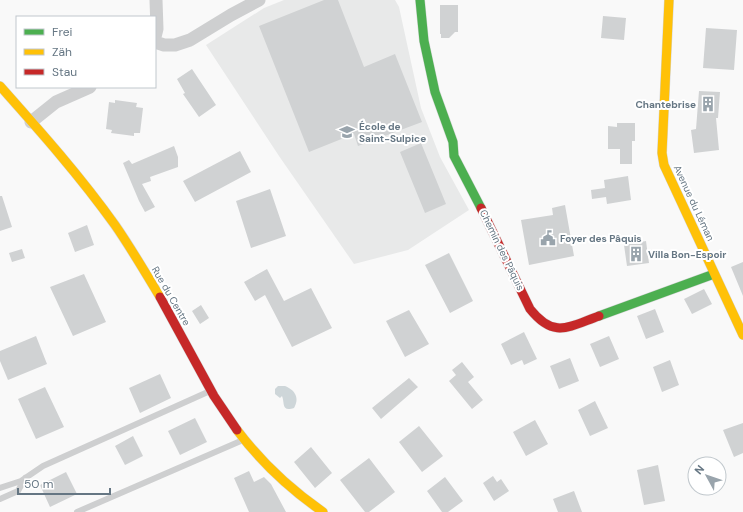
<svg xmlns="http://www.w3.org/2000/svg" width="743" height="512" font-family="'DM Sans',sans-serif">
<rect width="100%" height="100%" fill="#f9f9f9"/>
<path fill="#e8e9e9" d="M284 0H395L399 7 421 108 440 157 469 210 408 250 354 264 279 156 206 45 264 8Z"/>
<path fill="#ced6d9" d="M278 386H285C295 390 300 398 294 408 281 412 285 403 282 396L280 398 275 394V389Z"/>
<path fill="#d0d2d3" d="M324 0H338L364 67 395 54 422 122 358 146 354 134 309 152 259 26Z
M440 5H458V32H455L449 38H441V34H440Z
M603 16 626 18 624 40 601 38Z
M706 28 737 30 734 70 703 68Z
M192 69 216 105 199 117 183 94 185 93 177 79Z
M699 91 720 92 718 118H716L719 150 694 153 691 130 696 129Z
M115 100 137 103 136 107 143 108 140 133H134V136L111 133 112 130 106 129 109 102 115 103Z
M617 123H635V141H632V164H620V149H608V126L617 127Z
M421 143 446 204 425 213 400 152Z
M174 146 178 157V167L150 177 151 181 142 184 155 207 145 212 139 201 123 163 129 160 132 164Z
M240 151 251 172 195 202 183 181Z
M628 176 631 200 607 204 606 197 592 199 591 190 605 188 604 180Z
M270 189 286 236 251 248 236 201Z
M0 196H2L12 227 0 231Z
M565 205 574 256 529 265 521 220 553 215 552 208Z
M87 225 94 245 75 252 68 233Z
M646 241 649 263 627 266 624 245Z
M22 249 25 258 12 262 9 253Z
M449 253 473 301 450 313 425 265Z
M743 262V296L731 267Z
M267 269 284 301 311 288 332 328 292 347 265 295 255 301 244 282Z
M84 274 106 322 73 336 50 287Z
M704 289 712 304 692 314 684 299Z
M201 305 209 318 200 324 192 311Z
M655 309 664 332 646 339 637 316Z
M409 310 429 344 405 357 386 321Z
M524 332 537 359 524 365 522 360 511 365 501 344Z
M36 336 47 364 8 380 0 361V351Z
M609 336 619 359 600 367 590 344Z
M570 358 579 381 559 389 550 366Z
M670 360 679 385 662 392 653 367Z
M462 362 474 377 468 382 483 400 472 409 449 381 456 375 452 370Z
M160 374 171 398 140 413 129 388Z
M409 378 418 387 381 419 372 408Z
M45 387 64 427 36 439 18 399Z
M595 401 608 428 590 436 578 410Z
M195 418 207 442 180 455 168 431Z
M535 420 548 444 526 456 513 432Z
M743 423V453L734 457 723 430Z
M419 426 443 456 422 472 399 442Z
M133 436 143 456 125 465 115 446Z
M311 447 332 473 315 488 294 462Z
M369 458 395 492 369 512H365L340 480Z
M658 465 665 501 644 505 637 470Z
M249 471 254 482 264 477 271 484 286 512H249L234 478Z
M66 472 77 494 50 507 40 485Z
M493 476 497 482 501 479 509 491 494 501 483 483Z
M445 477 463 501 448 512H442L427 491Z
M574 491 582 512H558L553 499Z"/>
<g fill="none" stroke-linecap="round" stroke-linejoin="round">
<g stroke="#d5d6d7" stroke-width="10">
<path id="fast" d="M420 0 424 41 435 92 453 142 454 156 481 208
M599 316 714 274"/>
</g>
<g stroke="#d5d6d7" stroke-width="10">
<path id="slow" d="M669 0 662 153 664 165 743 335
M0 86C40 131 80 176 115 225 131 248 145 272 160 297
M237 430C261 462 290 489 323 512"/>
</g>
<g stroke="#d5d6d7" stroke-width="10">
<path id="jam" d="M481 208 530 309C554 339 568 327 599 316
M160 297 214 396 237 430"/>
</g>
<path stroke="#cecfd0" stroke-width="6" d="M0 488 21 481 43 466 210 391
M0 499 18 491 25 478
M77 512 243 440"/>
<path stroke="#cecfd0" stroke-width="13" d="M155 37 157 29 156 0
M155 42 164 45H175L190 40 231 15 259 0
M31 122 56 102 90 87"/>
<use href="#fast" stroke="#4caf50" stroke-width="9"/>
<use href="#slow" stroke="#ffc107" stroke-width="9"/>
<use href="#jam" stroke="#c62828" stroke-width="9"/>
</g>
<defs>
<g id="building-bare" transform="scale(1.2)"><path d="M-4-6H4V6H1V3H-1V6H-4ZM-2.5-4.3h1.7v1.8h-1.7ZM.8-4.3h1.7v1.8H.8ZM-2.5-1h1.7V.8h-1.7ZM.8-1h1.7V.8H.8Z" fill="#99a4ac" stroke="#fff" stroke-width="2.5" paint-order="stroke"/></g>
<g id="school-bare" transform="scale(1.2)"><path d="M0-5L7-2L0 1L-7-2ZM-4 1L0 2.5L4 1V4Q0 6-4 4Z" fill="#99a4ac" stroke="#fff" stroke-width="2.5" paint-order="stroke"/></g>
<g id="civic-bare" transform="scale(1.2)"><path d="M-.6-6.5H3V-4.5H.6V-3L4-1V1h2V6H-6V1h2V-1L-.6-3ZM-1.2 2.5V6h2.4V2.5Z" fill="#99a4ac" stroke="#fff" stroke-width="2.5" paint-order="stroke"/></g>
</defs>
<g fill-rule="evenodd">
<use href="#building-bare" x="708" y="104"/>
<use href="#school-bare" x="347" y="132"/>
<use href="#civic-bare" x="548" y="238"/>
<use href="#building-bare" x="636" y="254"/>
</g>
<g text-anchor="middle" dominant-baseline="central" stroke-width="4" stroke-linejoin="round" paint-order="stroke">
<g font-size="10" font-weight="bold" fill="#657683" stroke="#fff" text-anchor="start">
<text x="696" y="104" text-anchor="end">Chantebrise</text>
<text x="359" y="126">École de<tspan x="359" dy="12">Saint-Sulpice</tspan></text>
<text x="560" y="238">Foyer des Pâquis</text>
<text x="648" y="254">Villa Bon-Espoir</text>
</g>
<g font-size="10" fill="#657683" stroke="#fff">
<text transform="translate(694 203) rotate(65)">Avenue du Léman</text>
<text transform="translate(502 250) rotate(64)">Chemin des Pâquis</text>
<text transform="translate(171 296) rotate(60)">Rue du Centre</text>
</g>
</g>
<rect x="16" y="16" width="140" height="72" fill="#ffffff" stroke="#c1c8cd"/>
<rect x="24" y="29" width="20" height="6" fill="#4caf50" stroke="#c1c8cd"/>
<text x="52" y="36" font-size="12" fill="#657683">Frei</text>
<rect x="24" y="49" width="20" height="6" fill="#ffc107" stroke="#c1c8cd"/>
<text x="52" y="56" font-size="12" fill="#657683">Zäh</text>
<rect x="24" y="69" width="20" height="6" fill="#c62828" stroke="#c1c8cd"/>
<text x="52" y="76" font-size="12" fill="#657683">Stau</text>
<g transform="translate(707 476) rotate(310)"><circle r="19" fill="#ffffff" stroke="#c1c8cd"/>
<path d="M0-3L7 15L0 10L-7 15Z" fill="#99a4ac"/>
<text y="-6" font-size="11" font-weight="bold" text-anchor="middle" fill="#657683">N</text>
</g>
<path d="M18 488v6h92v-6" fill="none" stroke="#657683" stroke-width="2"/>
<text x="24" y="488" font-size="12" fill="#657683" stroke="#ffffff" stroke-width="3" paint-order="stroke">50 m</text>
</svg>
